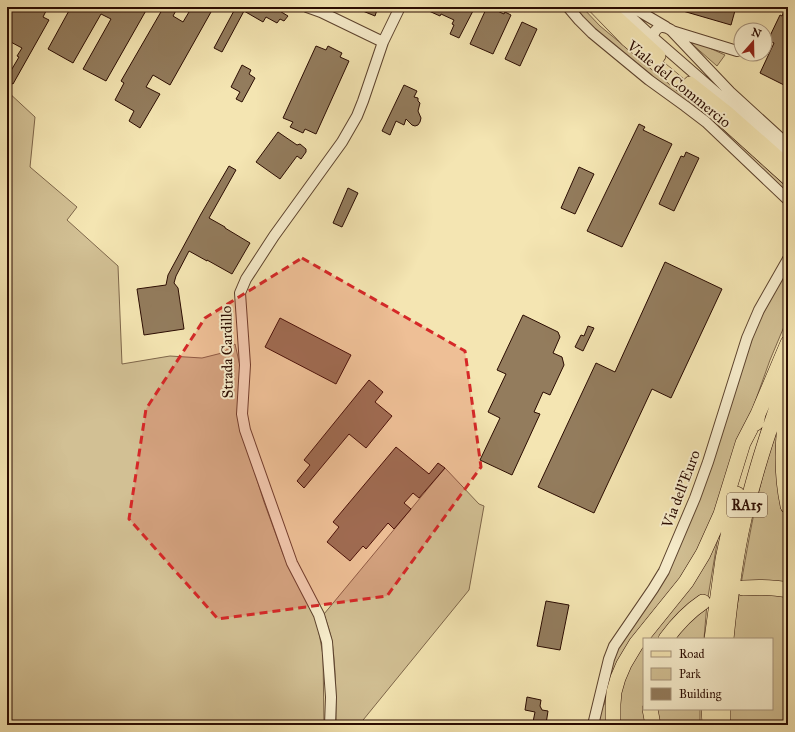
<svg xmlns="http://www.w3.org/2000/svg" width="795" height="732" font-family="'IM FELL Great Primer',serif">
<rect width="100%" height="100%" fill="#f4e5b2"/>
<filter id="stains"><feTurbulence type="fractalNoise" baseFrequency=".005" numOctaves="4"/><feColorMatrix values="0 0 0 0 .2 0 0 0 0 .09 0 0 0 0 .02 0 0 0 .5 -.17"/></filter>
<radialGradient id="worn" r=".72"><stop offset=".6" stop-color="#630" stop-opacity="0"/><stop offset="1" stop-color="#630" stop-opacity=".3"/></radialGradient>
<path fill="#d2c094" stroke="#7e664a" d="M573 7H582L600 26 722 127 788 188V196L663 87 596 31Z
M690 40H692L725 55 717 66 692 44 690 42Z
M7 91 35 117 30 167 77 207 67 220 118 266 122 364 170 356 202 358 222 353 235 344 240 366 242 432 264 502 283 554 317 622 323 655 324 725H7Z
M788 267V319L783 329 770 360 741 441 723 496 698 554 628 648 609 725H598L600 710 604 705 609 674 616 652 621 642 663 582 730 403 757 325Z
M778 428 783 504 788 525V725H730V709H772V639H733L734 622C747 556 754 491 778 428Z
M445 468 479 504 484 506 469 590 359 725H336C336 697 336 669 332 641 330 632 327 623 324 614Z
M720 525 707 603 704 639H669C679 626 689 614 703 608L704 598C685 610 674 620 661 639H644V709H646L649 725H616C616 717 615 708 616 700 623 653 660 621 687 584 701 566 710 546 720 525Z
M653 709H700V725H656Z
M449 722H456L474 725H443V723Z"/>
<path fill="#937c5d" stroke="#2a0b01" d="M7 7H48L43 17 49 20 13 84 7 81V73L9 74 19 57 17 56 22 48 7 40Z
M71 7H148L106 81 83 69 111 19 101 14 73 63 48 49Z
M165 7H178L173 16 183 22 192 7H203L211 12 170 85 153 75 146 87 160 94 140 128 129 121 134 111 115 100 124 83 121 81 162 10 163 11Z
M236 7H273L288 16 284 21 280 19 277 23 266 17 263 22 244 11 222 52 214 48Z
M353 7H378L375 16Z
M420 7H475L459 38 450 34 454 25 452 24 454 20 441 14 440 16Z
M487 7H494L493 9 504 14 505 12 511 15 493 54 470 44Z
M676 7H736L731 25 676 9Z
M786 7H788V87L760 73 774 43 768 40 780 15 782 16Z
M522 22 537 29 520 66 505 59Z
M316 46 326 50 328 46 342 53 340 57 349 61 316 134 305 129 303 133 290 127 293 122 283 118Z
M242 65 251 70 249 74 255 78 242 102 236 99 240 92 231 87Z
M404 85 417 91 414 97 418 98V101L420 103 418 111 421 118 420 122 418 125 415 126 412 125 406 119 404 125 396 121 390 135 382 131Z
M639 124 645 127 643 130 672 144 622 247 587 231Z
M278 132 297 145 300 144 306 149V152L301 159 297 156 280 179 256 162Z
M686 152 699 158 674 211 659 204 681 156 684 157Z
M229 166 236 170 209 218 225 227V228L250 243 232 274 207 260V261L189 251 176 276 174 283 178 288 184 329 144 335 137 289 166 285 168 275 201 214Z
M579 167 594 174 575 214 561 208Z
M348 188 358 193 342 227 333 223Z
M665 262 722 289 671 398 652 389 594 513 538 487 596 363 615 372Z
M523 315 558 332 560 337 553 353 562 357 564 365 550 395 543 392 534 412 540 414 512 475 480 460 500 418 488 412 506 374 497 370Z
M280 318 351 355 336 384 265 347Z
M588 326 594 328 583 351 575 347 581 335 584 336Z
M369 380 383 392 375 402 392 416 366 448 349 434 304 488 297 481 310 465 304 460Z
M396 447 429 474 438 463 445 468 419 498 413 493 404 503 411 509 394 529 388 523 366 549 363 546 350 561 327 542 339 527 333 522Z
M546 601 569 605 560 650 537 646Z
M527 697 541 700 540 706 542 710 548 711 546 724 533 722 535 712 525 710Z"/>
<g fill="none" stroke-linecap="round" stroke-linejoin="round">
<g stroke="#5c422d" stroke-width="12">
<path id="minor" d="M307 7 321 12 383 42
M568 7 579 20 592 33 649 80 685 106 706 122 788 200
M620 7 649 34 788 155
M632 7 666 27
M672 31 737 51
M653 37C655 27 662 24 671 30L730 92 788 145
M330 725 331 697 327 642 319 615 292 563 245 430 242 414 245 365 240 293 246 279 274 236 342 142 357 116 363 101 383 42 400 7
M593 725 609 659 614 646 653 589 664 571 695 498 708 462 747 338 759 310 788 259"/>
</g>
<g stroke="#2a0b01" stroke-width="14">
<path id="major" d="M595 7 627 40 726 123 788 179
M611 12 659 56
M690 83 728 113 788 166"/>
</g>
<g stroke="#2a0b01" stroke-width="16">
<path id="highway" d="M788 406C782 438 781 473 788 506
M756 423 758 414 788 343
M743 588C759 587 773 587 788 590
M666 639C677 624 688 612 703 602
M712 639 723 559 737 494
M726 639C730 599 735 558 744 519 755 470 771 423 788 376
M650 709 653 725
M709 709 710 725
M613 725V704L614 692 618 678 624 664 636 644 686 582 703 554 721 514 743 443 758 414
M723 725V709"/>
</g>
<use href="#minor" stroke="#f8eecd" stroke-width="10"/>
<use href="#major" stroke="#f4e5b2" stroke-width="13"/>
<use href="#highway" stroke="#f4e5b2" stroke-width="15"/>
</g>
<path fill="#d62828" fill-opacity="0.2" stroke="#d62828" stroke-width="3" stroke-dasharray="8 5" stroke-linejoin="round" d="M302 258 465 351 481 467 387 596 218 619 129 519 146 409 205 318Z"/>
<g text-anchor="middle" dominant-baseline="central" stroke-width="4" stroke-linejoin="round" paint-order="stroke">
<rect fill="#f8eecd" stroke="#684f3e" stroke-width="1" x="727" y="493" width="40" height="24" rx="3"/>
<g font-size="14" font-weight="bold" fill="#2a0b01">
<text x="747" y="505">RA15</text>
</g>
<g font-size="15" fill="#2a0b01" stroke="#f8eecd">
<text transform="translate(679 84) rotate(39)">Viale del Commercio</text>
<text transform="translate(227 352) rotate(-91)">Strada Cardillo</text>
<text transform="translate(681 489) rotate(-69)">Via dell'Euro</text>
</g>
</g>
<rect width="795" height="732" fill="none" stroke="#f4e5b2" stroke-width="24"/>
<rect x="8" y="8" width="779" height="716" fill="none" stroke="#2a0b01" stroke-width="2"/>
<rect x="12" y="12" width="771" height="708" fill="none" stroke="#2a0b01"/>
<rect x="643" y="638" width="130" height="72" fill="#f8eecd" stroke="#a6937b"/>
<rect x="651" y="651" width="20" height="6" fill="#f4e5b2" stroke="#a6937b"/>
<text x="679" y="658" font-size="12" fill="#2a0b01">Road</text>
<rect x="651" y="668" width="20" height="12" fill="#d2c094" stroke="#a6937b"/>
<text x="679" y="678" font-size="12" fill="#2a0b01">Park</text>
<rect x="651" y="688" width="20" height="12" fill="#937c5d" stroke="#a6937b"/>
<text x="679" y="698" font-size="12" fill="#2a0b01">Building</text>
<g transform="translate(753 42) rotate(20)"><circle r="19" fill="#f8eecd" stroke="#a6937b"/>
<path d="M0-3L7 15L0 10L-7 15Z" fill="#8f2418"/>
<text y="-6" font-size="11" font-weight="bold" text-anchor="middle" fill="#2a0b01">N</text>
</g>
<rect width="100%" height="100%" filter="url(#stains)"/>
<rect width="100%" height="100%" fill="url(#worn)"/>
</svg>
